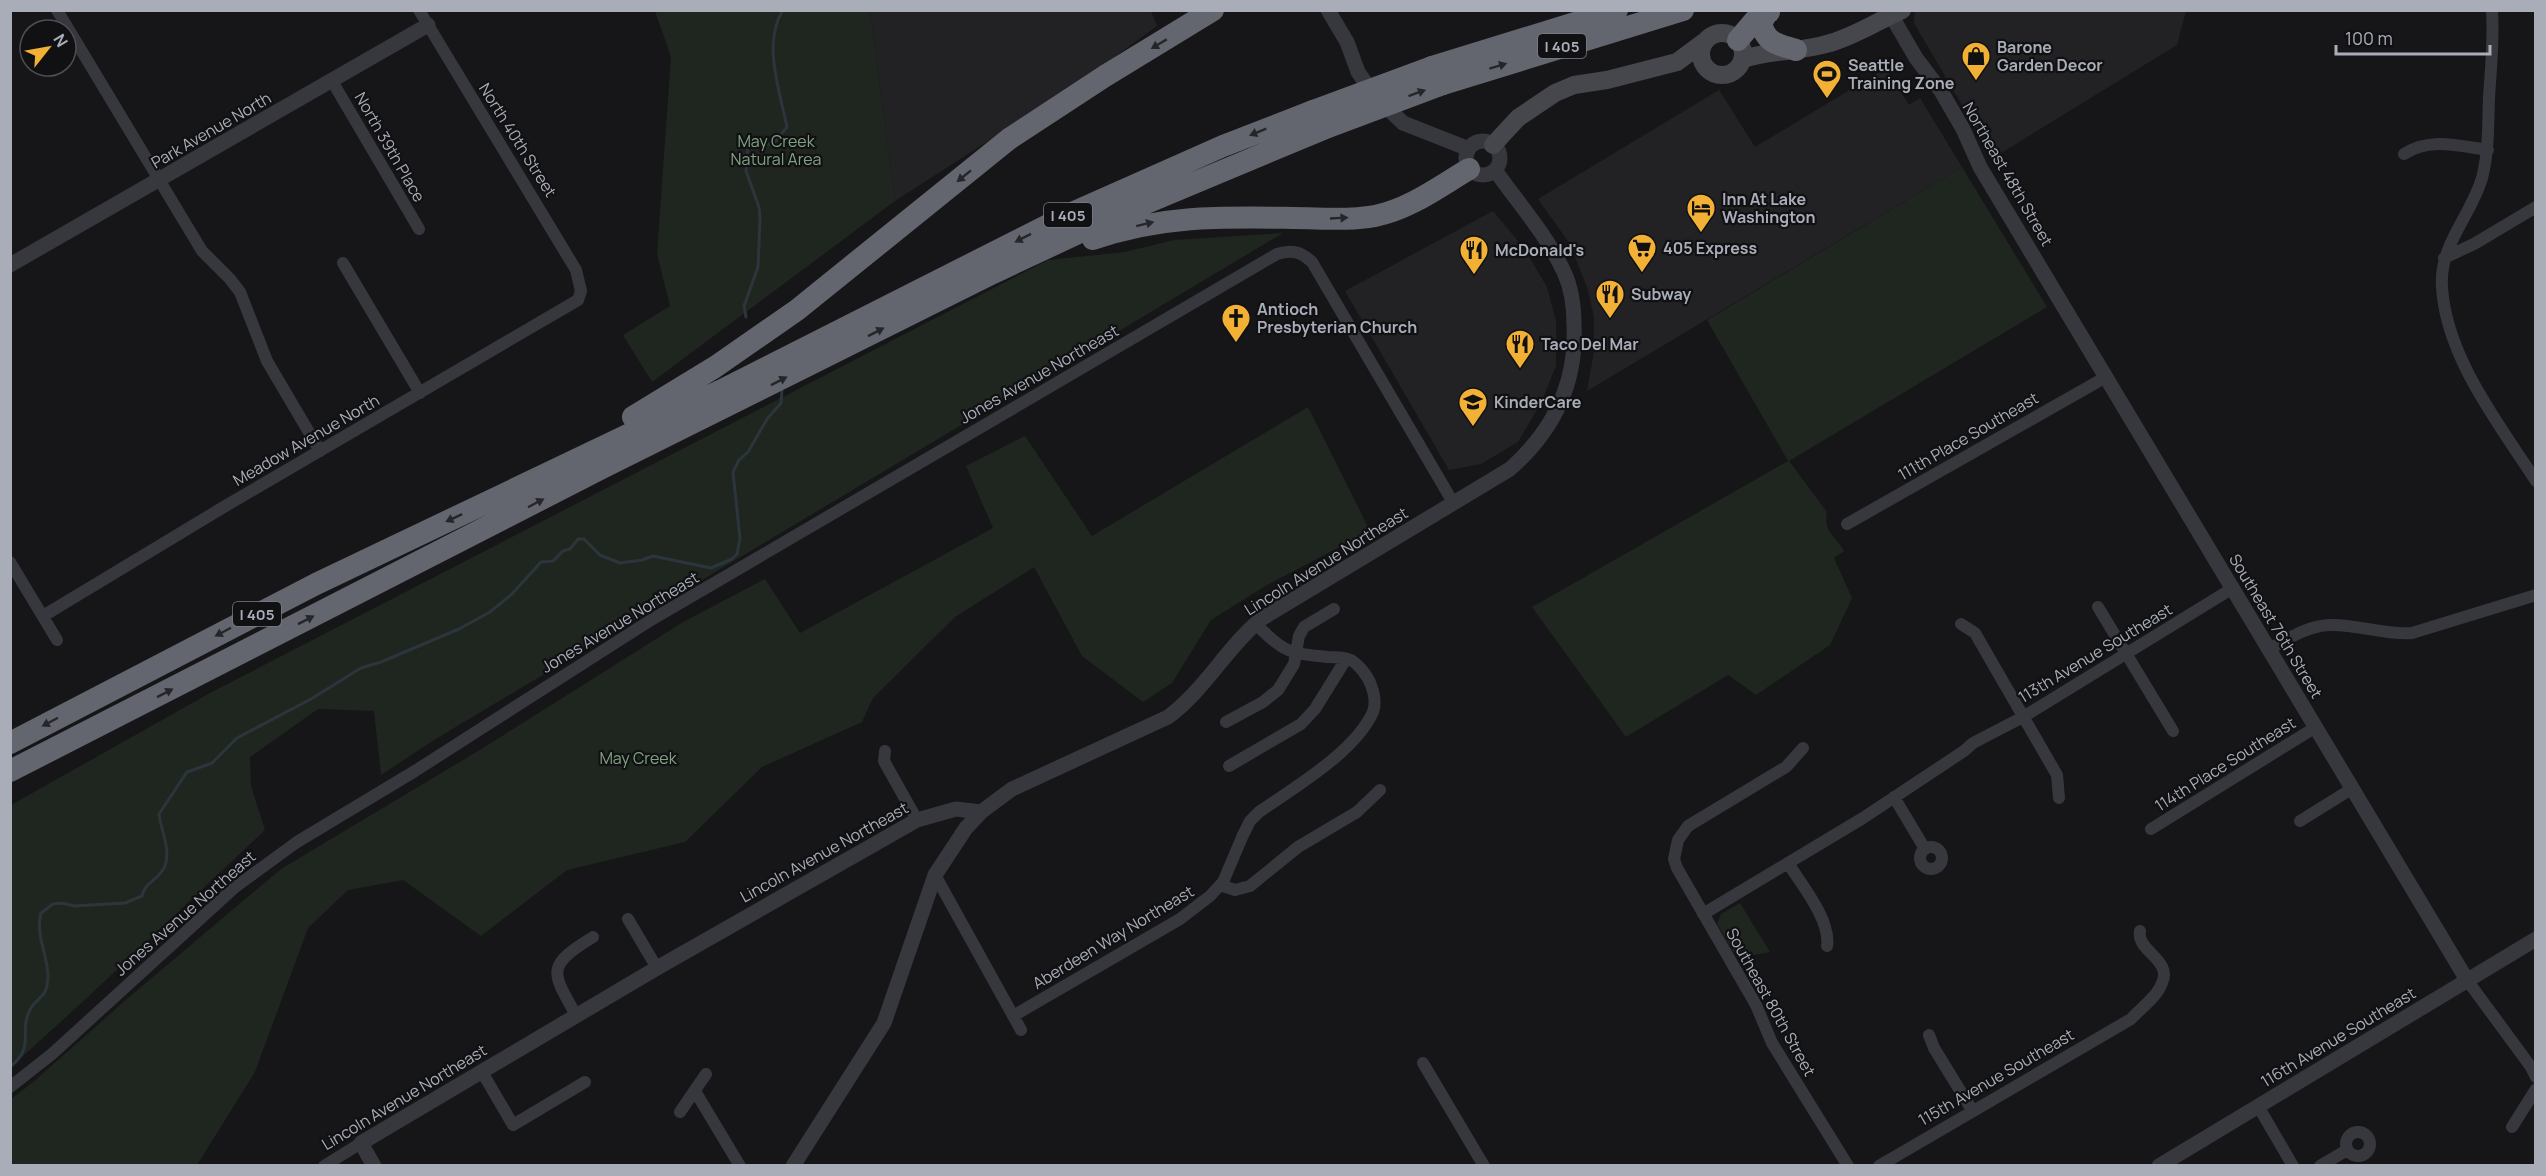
<svg xmlns="http://www.w3.org/2000/svg" width="2546" height="1176" font-family="Manrope,sans-serif">
<rect width="100%" height="100%" fill="#161618"/>
<path fill="#222225" d="M1915 10H2175L2186 11 2177 45 1993 158 1914 23Z
M870 11H1151L1157 26 1083 80 895 201Z
M1886 68 1909 105 1920 98 1962 167 1587 391 1594 352V318L1588 290 1570 244 1538 199 1719 90 1755 147Z
M1493 211 1524 248 1547 287 1556 321V366L1541 403 1518 442 1481 464 1449 470 1345 291Z"/>
<path fill="#1e261f" d="M655 11H870L895 201 652 382 623 335 670 306 657 254 671 57Z
M1962 167 2047 307 1789 461 1827 512C1823 532 1835 535 1844 551L1834 558 1852 598 1830 645 1756 695 1728 675 1626 737 1532 607 1788 461 1707 320Z
M1283 233 434 740 381 775 374 711 318 709 250 757 251 786 265 830 89 996 11 1067V805L210 693 1048 260 1125 252 1174 240Z
M1308 407 1370 531 1267 585 1211 620 1172 683 1143 702 1082 656 1034 567 955 617 873 698 862 722 762 767 685 842 567 870 481 936 403 880 348 890 308 928 255 1072 197 1165H11V1099L32 1083 128 998 281 869 483 748 683 622 765 579 800 633 993 528 966 466 1025 436 1092 536Z
M1740 903 1770 952 1737 958 1717 924 1721 914Z"/>
<g fill="none" stroke-linecap="round" stroke-linejoin="round">
<path stroke="#2c353c" stroke-width="3" d="M746 317 744 306 758 267 760 219 759 207 746 171 748 146 773 144 787 127C780 92 762 43 783 10
M10 1067C37 1045 17 1032 31 1008 38 996 47 999 48 977 48 954 35 936 41 913L53 904 62 903 74 906 125 903 142 896C144 883 160 879 165 866 171 849 161 831 159 814L187 772 212 763 237 738 311 699 361 668 381 662 459 629 490 612 512 594 541 562 553 561 563 551 570 549 578 539H584L600 555 620 563 642 560 653 556 711 568 732 559 737 554 740 539 733 472 739 460 748 452 767 419 781 403 782 390"/>
<path stroke="#37383d" stroke-width="12" d="M57 10 202 251 230 279 240 292 267 361 320 451
M2492 10C2494 39 2491 68 2489 97 2488 124 2489 151 2482 178 2471 216 2439 245 2442 287 2446 357 2499 424 2536 481
M332 81 419 229
M2404 154C2430 137 2459 146 2488 150
M2444 258 2474 244 2536 207
M343 263 420 393
M1847 524 2106 377
M10 562 57 640
M2098 607 2173 731
M43 616 222 508 578 300 581 291 576 270 419 10
M1961 624 1975 633 2057 775 2059 798
M2269 649C2288 639 2307 626 2329 625 2357 624 2384 635 2412 633L2536 595
M1226 722 1263 702 1278 690 1294 664 1299 636 1304 627 1334 609
M1803 748 1786 767 1688 826 1678 840 1674 859 1677 868 1756 1005 1772 1043 1848 1166
M885 751 884 761 917 820
M1229 766 1301 724 1315 709 1346 659
M1894 797 1925 849
M2300 821 2353 788
M2151 829 2316 727
M1920 858a11 11 0 1 1 22 0a11 11 0 1 1-22 0Z
M1788 863C1801 884 1831 920 1827 946
M935 875 1021 1030
M1220 885 1235 890 1250 886 1298 847 1357 812 1380 790
M1703 914 1863 818 1964 751 1973 743 2023 717 2233 588
M628 919 657 968
M2467 980 2531 1067 2536 1077
M576 1015C551 971 546 966 593 937
M1013 1016 1180 919 1210 896 1223 882 1243 835 1250 821 1259 812C1295 787 1355 752 1373 712 1376 704 1374 693 1371 685 1368 676 1359 665 1351 660 1344 657 1335 657 1328 657 1289 653 1284 653 1256 624
M1929 1035 1934 1048 1972 1110
M1423 1063 1484 1166
M482 1072 513 1125 585 1082
M10 1087 52 1054 234 888 297 842 415 771 651 620 1277 254C1292 249 1301 252 1312 262L1454 504
M695 1091 740 1166
M2258 1106 2293 1166
M680 1112 706 1074
M2512 1127 2536 1089
M2346 1144a12 12 0 1 1 24 0a12 12 0 1 1-24 0Z
M324 1166 361 1143
M1879 1166 2131 1019C2141 1008 2157 997 2162 983 2173 960 2136 951 2140 931
M2320 1166 2347 1150"/>
<path stroke="#37383d" stroke-width="15" d="M1328 10 1347 42 1358 72 1374 95 1403 123 1469 149
M1891 15 1916 58 1941 91 1963 129 1980 167 2467 980
M1466 158a17 17 0 1 1 34 0a17 17 0 1 1-34 0Z
M10 265 428 25
M374 1166 361 1143 657 968 917 820 956 809 981 812
M793 1166 884 1023 935 875 966 828 981 812 1012 789 1168 717C1205 690 1226 648 1261 619L1510 469C1553 431 1577 383 1574 325 1574 307 1572 289 1564 272 1547 235 1518 203 1495 170
M2159 1166 2536 939"/>
<path stroke="#45474d" stroke-width="18" d="M1701 54a21 21 0 1 1 42 0a21 21 0 1 1-42 0Z
M1743 59C1771 50 1801 52 1830 43 1855 36 1878 21 1902 10
M1493 145 1518 118 1555 93 1574 85 1607 80 1677 62 1704 42"/>
<path stroke="#63666e" stroke-width="22" d="M1767 13 1761 23C1766 44 1778 44 1796 50
M1738 40 1755 20 1769 12
M1432 67 1617 10
M1443 84 1683 10
M1093 239C1161 215 1222 217 1293 218 1320 218 1349 221 1375 216 1410 209 1440 186 1469 169
M633 417 715 367 797 310 1009 139 1105 76 1213 10
M10 743 316 584 720 391 1072 213 1223 146 1313 111
M10 771 602 468 993 273 1110 218 1323 129"/>
<path stroke="#63666e" stroke-width="22" d="M1313 111 1432 67
M1323 129 1443 84"/>
</g>
<defs><path id="oneway-solid" d="M-6-.8H1V-3.2L6.5 0L1 3.2V.8H-6Z" transform="scale(1.5)"/></defs>
<g fill="#26262a">
<use href="#oneway-solid" transform="translate(1159 44) rotate(149)"/>
<use href="#oneway-solid" transform="translate(1498 66) rotate(-17)"/>
<use href="#oneway-solid" transform="translate(1417 93) rotate(-20)"/>
<use href="#oneway-solid" transform="translate(1258 132) rotate(158)"/>
<use href="#oneway-solid" transform="translate(964 176) rotate(141)"/>
<use href="#oneway-solid" transform="translate(1339 218) rotate(-3)"/>
<use href="#oneway-solid" transform="translate(1145 224) rotate(-14)"/>
<use href="#oneway-solid" transform="translate(1023 238) rotate(153)"/>
<use href="#oneway-solid" transform="translate(876 332) rotate(-27)"/>
<use href="#oneway-solid" transform="translate(779 381) rotate(-27)"/>
<use href="#oneway-solid" transform="translate(536 503) rotate(-28)"/>
<use href="#oneway-solid" transform="translate(454 518) rotate(155)"/>
<use href="#oneway-solid" transform="translate(306 620) rotate(-27)"/>
<use href="#oneway-solid" transform="translate(223 632) rotate(152)"/>
<use href="#oneway-solid" transform="translate(165 693) rotate(-27)"/>
<use href="#oneway-solid" transform="translate(50 722) rotate(152)"/>
</g>
<defs>
<g id="shop-pin" transform="scale(1.5)"><path d="M0 17L-7.5 6A9.5 9.5 0 1 1 7.5 6Z" fill="#f2b134" stroke="#111113"/><path d="M-5-2.5h2.3a2.7 3.5 0 0 1 5.4 0H5L5.5 6h-11ZM-1.5-2.5h3a1.5 2.3 0 0 0-3 0Z" fill="#111"/></g>
<g id="stadium-pin" transform="scale(1.5)"><path d="M0 17L-7.5 6A9.5 9.5 0 1 1 7.5 6Z" fill="#f2b134" stroke="#111113"/><path d="M0-5a6.5 5 0 1 0 0 10a6.5 5 0 1 0 0-10ZM-3.5-1.8h7v3.6h-7Z" fill="#111"/></g>
<g id="hotel-pin" transform="scale(1.5)"><path d="M0 17L-7.5 6A9.5 9.5 0 1 1 7.5 6Z" fill="#f2b134" stroke="#111113"/><path d="M-6-4.5h1.5V1H6V5H4.5V3h-9V5H-6ZM-4 0a1.8 1.8 0 1 1 3.6 0ZM.5 0V-2.5h3Q6-2.5 6 0Z" fill="#111"/></g>
<g id="supermarket-pin" transform="scale(1.5)"><path d="M0 17L-7.5 6A9.5 9.5 0 1 1 7.5 6Z" fill="#f2b134" stroke="#111113"/><path d="M-6-5.5h2.5l.6 2H6L4.5 2H-2.5L-4.4-4H-6ZM-1.5 3.2a1.3 1.3 0 1 0 .1 0ZM3 3.2a1.3 1.3 0 1 0 .1 0Z" fill="#111"/></g>
<g id="restaurant-pin" transform="scale(1.5)"><path d="M0 17L-7.5 6A9.5 9.5 0 1 1 7.5 6Z" fill="#f2b134" stroke="#111113"/><path d="M-5-6h1v4h1v-4h1v4h1v-4h1v5L-1.5 .5V6h-2V.5L-5-1ZM5-6V6H3V1.5H1.5Q1.5-4 5-6Z" fill="#111"/></g>
<g id="church-pin" transform="scale(1.5)"><path d="M0 17L-7.5 6A9.5 9.5 0 1 1 7.5 6Z" fill="#f2b134" stroke="#111113"/><path d="M-1.2-6h2.4v3.5h3.3v2.4h-3.3V6h-2.4V-.1h-3.3v-2.4h3.3Z" fill="#111"/></g>
<g id="school-pin" transform="scale(1.5)"><path d="M0 17L-7.5 6A9.5 9.5 0 1 1 7.5 6Z" fill="#f2b134" stroke="#111113"/><path d="M0-5L7-2L0 1L-7-2ZM-4 1L0 2.5L4 1V4Q0 6-4 4Z" fill="#111"/></g>
</defs>
<g fill-rule="evenodd">
<use href="#shop-pin" x="1976" y="56"/>
<use href="#stadium-pin" x="1827" y="74"/>
<use href="#hotel-pin" x="1701" y="208"/>
<use href="#supermarket-pin" x="1642" y="248"/>
<use href="#restaurant-pin" x="1474" y="250"/>
<use href="#restaurant-pin" x="1610" y="294"/>
<use href="#church-pin" x="1236" y="318"/>
<use href="#restaurant-pin" x="1520" y="344"/>
<use href="#school-pin" x="1473" y="402"/>
</g>
<g text-anchor="middle" dominant-baseline="central" stroke-width="4.5" stroke-linejoin="round" paint-order="stroke">
<g fill="#111113" stroke="#7b7e86" stroke-width="1.5">
<rect x="1538" y="34" width="48" height="24" rx="4.5"/>
<rect x="1044" y="203" width="48" height="24" rx="4.5"/>
<rect x="233" y="602" width="48" height="24" rx="4.5"/>
</g>
<g font-size="15" font-weight="bold" fill="#a8adb8">
<text x="1562" y="46">I 405</text>
<text x="1068" y="215">I 405</text>
<text x="257" y="614">I 405</text>
</g>
<g font-size="16" font-weight="bold" fill="#a8adb8" stroke="#111113" text-anchor="start">
<text x="1997" y="47">Barone<tspan x="1997" dy="18">Garden Decor</tspan></text>
<text x="1848" y="65">Seattle<tspan x="1848" dy="18">Training Zone</tspan></text>
<text x="1722" y="199">Inn At Lake<tspan x="1722" dy="18">Washington</tspan></text>
<text x="1663" y="248">405 Express</text>
<text x="1495" y="250">McDonald's</text>
<text x="1631" y="294">Subway</text>
<text x="1257" y="309">Antioch<tspan x="1257" dy="18">Presbyterian Church</tspan></text>
<text x="1541" y="344">Taco Del Mar</text>
<text x="1494" y="402">KinderCare</text>
</g>
<g font-size="16" fill="#a8adb8" stroke="#111113">
<text transform="translate(211 130) rotate(-30)">Park Avenue North</text>
<text transform="translate(518 140) rotate(58)">North 40th Street</text>
<text transform="translate(390 147) rotate(60)">North 39th Place</text>
<text transform="translate(2008 174) rotate(60)">Northeast 48th Street</text>
<text transform="translate(1039 374) rotate(-30)">Jones Avenue Northeast</text>
<text transform="translate(1968 436) rotate(-30)">111th Place Southeast</text>
<text transform="translate(306 440) rotate(-30)">Meadow Avenue North</text>
<text transform="translate(1326 561) rotate(-32)">Lincoln Avenue Northeast</text>
<text transform="translate(620 622) rotate(-31)">Jones Avenue Northeast</text>
<text transform="translate(2276 626) rotate(59)">Southeast 76th Street</text>
<text transform="translate(2095 653) rotate(-31)">113th Avenue Southeast</text>
<text transform="translate(2225 764) rotate(-32)">114th Place Southeast</text>
<text transform="translate(824 852) rotate(-29)">Lincoln Avenue Northeast</text>
<text transform="translate(185 913) rotate(-41)">Jones Avenue Northeast</text>
<text transform="translate(1113 937) rotate(-31)">Aberdeen Way Northeast</text>
<text transform="translate(1771 1002) rotate(61)">Southeast 80th Street</text>
<text transform="translate(2338 1037) rotate(-31)">116th Avenue Southeast</text>
<text transform="translate(1996 1077) rotate(-30)">115th Avenue Southeast</text>
<text transform="translate(404 1097) rotate(-31)">Lincoln Avenue Northeast</text>
</g>
<g font-size="16" fill="#7fa381" stroke="#111113">
<text x="776" y="141">May Creek<tspan x="776" dy="18">Natural Area</tspan></text>
<text x="638" y="758">May Creek</text>
</g>
</g>
<rect width="2546" height="1176" fill="none" stroke="#a8adb8" stroke-width="24"/>
<g transform="translate(48 48) rotate(59)"><circle r="28" fill="#111113" stroke="#4d4f55" stroke-width="1.5"/>
<path d="M0-4.5L10 22L0 15L-10 22Z" fill="#f2b134"/>
<text y="-9" font-size="16" font-weight="bold" text-anchor="middle" fill="#a8adb8">N</text>
</g>
<path d="M2336 45v9h154v-9" fill="none" stroke="#a8adb8" stroke-width="3"/>
<text x="2345" y="45" font-size="18" fill="#a8adb8" stroke="#111113" stroke-width="4.5" paint-order="stroke">100 m</text>
</svg>
